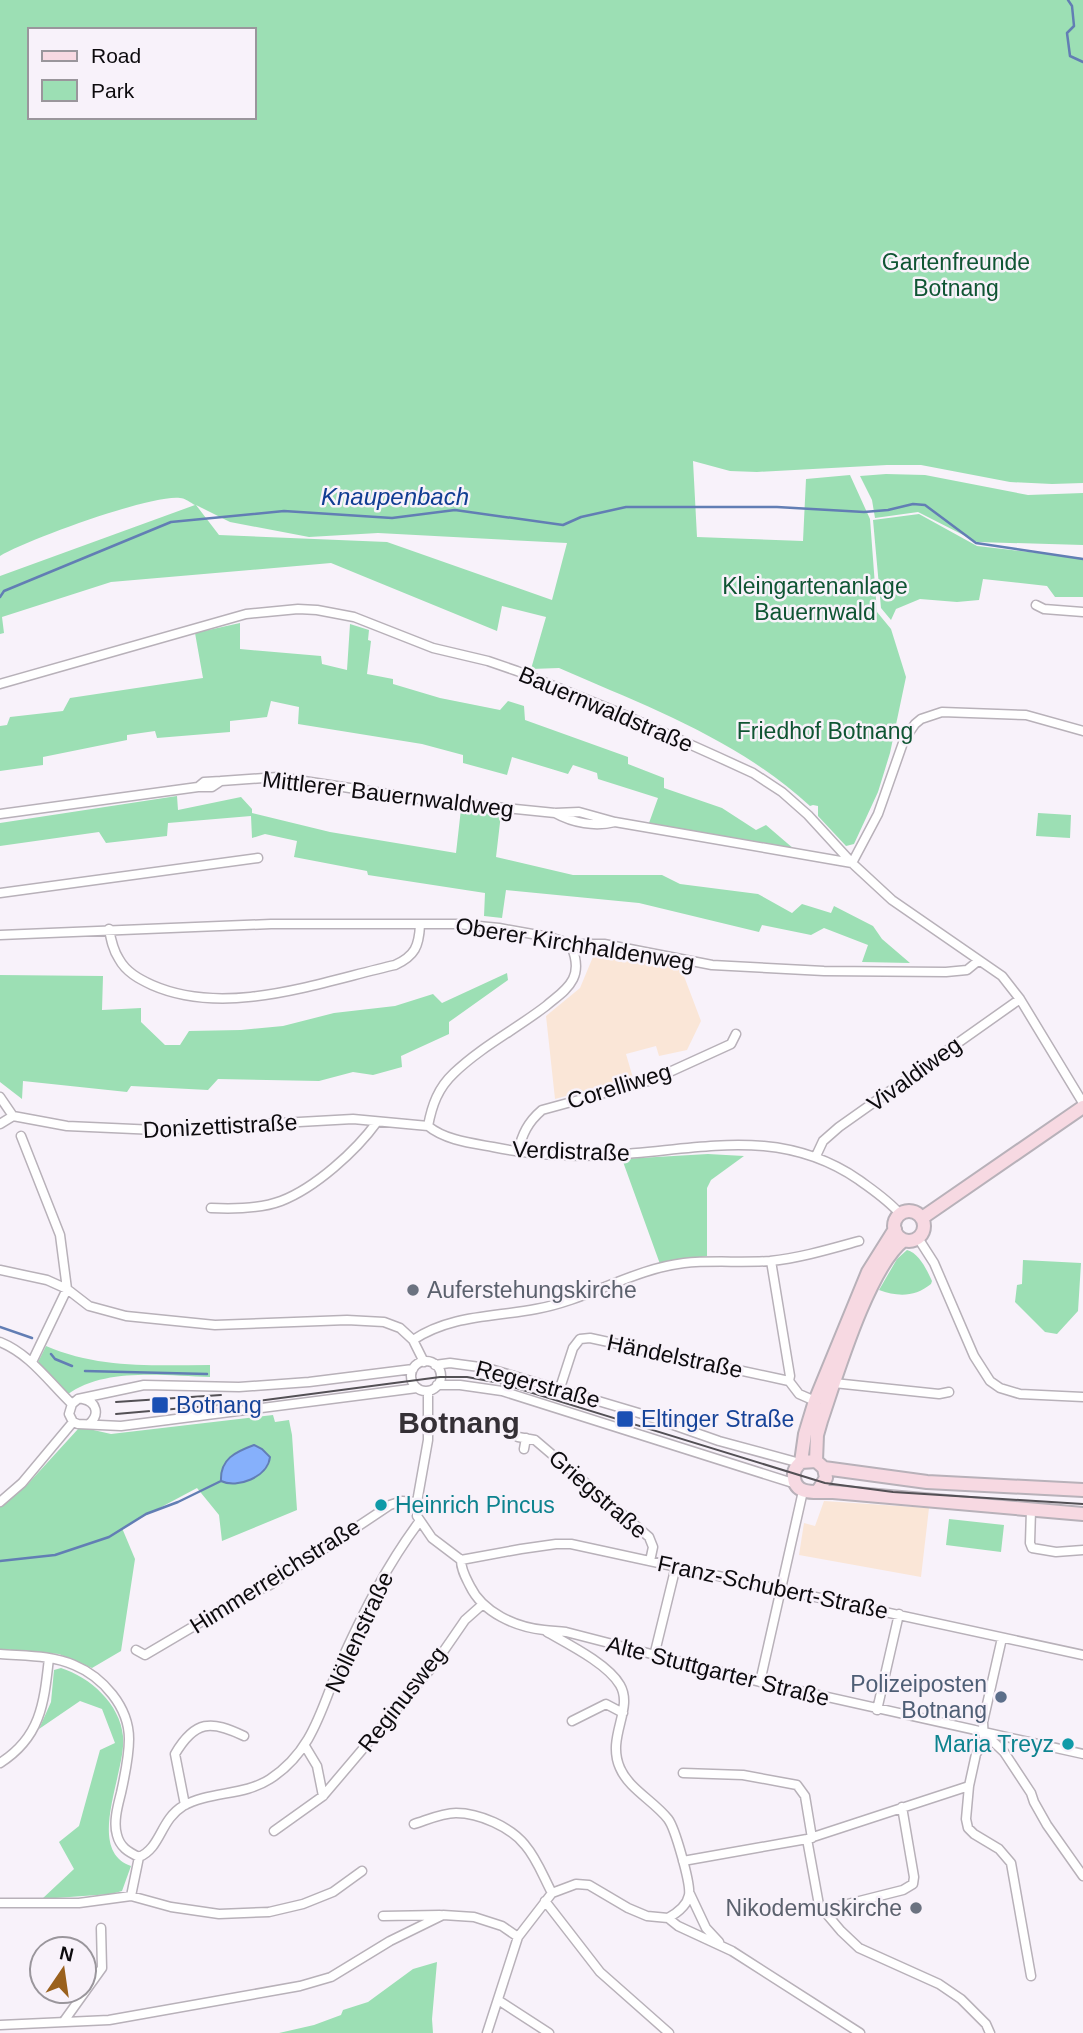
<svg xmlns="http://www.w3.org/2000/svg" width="1083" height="2033" font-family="Arial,sans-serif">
<rect width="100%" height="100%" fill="#f8f2fa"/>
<path fill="#fae6d7" d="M595 952 679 963 701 1021 687 1050 659 1056 656 1046 626 1054 633 1078 555 1099 546 1016 580 988Z
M824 1501 929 1508 921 1577 799 1555 804 1523 815 1526Z"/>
<path fill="#9cdfb4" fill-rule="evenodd" d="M0 0H1083V483L1052 484 1010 482 921 465H887L757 472 730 471 693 461 697 537 803 541 806 479 850 475 870 519 877 612 891 629 906 677 890 753 878 792 854 844 846 846 818 816V806L813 805 810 806C737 739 648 707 559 668L531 669 546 617 502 606 497 631 331 563 111 582 2 617 4 633 0 634V576L195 505C191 503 185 498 180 498 152 494 26 540 0 556ZM30 30H254V117H30ZM196 505 230 522 309 537 378 533 567 543 552 600 387 542 219 535Z
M886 474 925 475 1028 495 1083 493V545L977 542 918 512 875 518 872 500 860 476Z
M919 514 977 546 1083 558V597H1055L1047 586 983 579 979 600 957 602 920 599 896 609 891 620 881 608 873 520Z
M240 623V649L321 656 322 664 347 670 350 624 369 630 368 640 371 641 367 674 393 679V684L440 698 500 710 508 701 524 706 525 720 628 757V764L664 778V788L722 808 756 830 766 825 794 849 649 823 658 798 598 779 597 773 573 765 568 774 512 757 507 775 463 763V755L422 744 298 724 299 707 271 701 267 717 230 721V732L157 738 155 731 127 735V740L43 757V765L0 771V726L7 725 10 717 63 711 70 698 203 678 195 633Z
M177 796 178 810 241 797 252 809V813L330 832 456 853 461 809 501 814 496 857 573 875H662L680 884 758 894 792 913 802 904 831 913 834 906 873 926 882 939 910 963 862 962 868 945 824 928 811 935 762 925 759 932 639 903 506 890 502 918 484 916 485 893 368 875 367 871 294 857 297 841 265 834 252 838 251 816 168 823 167 836 106 843 99 832 0 846V823Z
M1038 813 1071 815 1070 838 1036 836Z
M507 973 508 980 449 1022V1034L401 1056 402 1067 373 1075 353 1072 319 1081 218 1079 208 1090 131 1086 127 1092 23 1081 22 1099 0 1082V975L103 976 102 1010 141 1008V1022L165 1045H180L189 1031 241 1030 283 1026 334 1013 395 1006 433 994 442 1003Z
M708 1154 744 1156 711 1180 707 1188V1256L660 1264 622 1159Z
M907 1250C919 1253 927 1270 932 1281L931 1284C915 1297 898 1297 879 1290L897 1259Z
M1023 1260 1081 1263 1078 1311 1057 1334 1045 1332 1015 1302 1017 1285 1022 1284Z
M46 1346C99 1369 154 1365 210 1365V1377C165 1376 104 1367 67 1395L37 1364Z
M273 1415 275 1422 289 1420 292 1435 297 1510 222 1541 219 1515 197 1488 122 1528 135 1559 121 1651 92 1668 59 1654 0 1649V1507L26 1486 78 1429H89L111 1434Z
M949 1519 1004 1525 1001 1552 946 1545Z
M61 1668C90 1677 120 1704 123 1736 127 1771 84 1850 131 1866L122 1891 111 1894 42 1899 74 1869 59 1842 79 1826 100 1750 115 1743 102 1709 80 1701 39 1729 51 1702 54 1670Z
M437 1962 432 2019 433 2033H279L314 2025 341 2015 343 2010 368 2002 413 1969Z"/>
<path fill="#86b0fb" stroke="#627eb4" stroke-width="2" d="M254 1445 262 1449 270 1457C268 1477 237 1489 221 1481 220 1459 235 1452 254 1445Z"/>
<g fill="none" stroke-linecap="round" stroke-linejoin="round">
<path stroke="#627eb4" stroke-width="2.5" d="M1068 0 1072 6 1074 26 1067 33 1070 56 1083 62
M0 597 4 591 171 522 284 511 392 518 455 510 563 525 581 517 626 507H777L864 512 888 510 913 504 925 505 976 543 1083 559
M0 1327 32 1338
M51 1354 55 1359 72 1366
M85 1371 207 1374
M0 1561 55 1555 109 1537 146 1514 178 1502 221 1481"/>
<g stroke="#b8b1b9" stroke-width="11">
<path id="street" d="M1036 605 1044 609 1083 612
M0 684 246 614 298 609 317 610 354 617 433 648 488 661 517 671 620 713 718 757 753 773 782 792 808 815 852 863 892 900 1002 976 1020 999 1083 1103
M198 787H212L221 781 278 777 434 801 555 813 579 812 615 822 852 863
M555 813C573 823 595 827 615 822
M0 814 198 787 204 782 221 781
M852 863 878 814 904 740 915 724 921 719 942 712 1026 715 1083 731
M0 893 258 858
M109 929C111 940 113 950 119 959 126 972 139 979 152 985 227 1018 320 982 395 965 415 956 419 946 420 925
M0 935 271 924H458L499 928 549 937 562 941 572 948
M572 948C576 958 578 969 573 979 567 991 555 998 546 1006 516 1029 481 1047 454 1073 438 1088 432 1105 428 1126 445 1140 471 1143 493 1147 531 1155 571 1157 610 1155 700 1150 779 1125 859 1180 874 1191 888 1200 900 1214
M572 948 578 944H604L712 965 824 971 946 972 967 970 978 961
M0 1097 13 1116
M13 1116 67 1126 156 1130 353 1119 428 1126
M0 1124 13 1116
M21 1136 60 1235 67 1289 32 1362
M518 1152C522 1134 528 1122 542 1110L652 1080 731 1044 736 1034
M816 1156 823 1141 839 1127 1020 999
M211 1208C232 1209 260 1209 281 1201 315 1188 356 1151 377 1122
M918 1238 934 1263 974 1356 990 1381 1000 1388 1020 1394 1083 1397
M771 1261 790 1376 789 1381
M0 1270 47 1280 67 1289 89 1306 126 1316 215 1325 347 1320 384 1322 400 1328 413 1340 424 1362
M413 1340C450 1315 494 1317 536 1309 587 1300 633 1269 684 1263 712 1260 742 1263 770 1261 800 1258 830 1249 859 1241
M0 1342C30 1354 49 1382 72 1404
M411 1376a15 15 0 1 1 30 0a15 15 0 1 1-30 0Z
M435 1365 450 1363 487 1368 642 1414 719 1441 800 1463
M413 1369 309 1382 239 1387 144 1385 78 1399 72 1404 69 1414 73 1422 78 1424 121 1426 417 1388
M834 1383 939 1394 949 1392
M437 1385H460L502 1391 796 1484
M560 1388 573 1348 580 1339 590 1338 789 1381 799 1394 815 1401
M428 1391V1440L417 1502V1516L432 1538 461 1560
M83 1399C97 1402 100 1415 89 1424
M518 1437 535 1440 649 1537 653 1547 650 1561
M524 1449 526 1438
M0 1502 22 1483 73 1422
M1031 1510 1030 1543 1032 1548 1056 1552 1083 1550
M461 1560C461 1570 466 1578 470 1586 483 1613 516 1627 544 1630 552 1631 558 1631 566 1632L760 1682 1083 1754
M461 1560 521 1549 556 1544H571L1083 1655
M1002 1638 983 1722 984 1742 976 1754 969 1786 966 1819 968 1828 974 1834 999 1849 1011 1863 1031 1976
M136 1650 145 1655 240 1599 270 1585 390 1505 402 1501 417 1502
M0 1654C24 1656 52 1655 74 1665 103 1677 129 1707 129 1739 129 1757 125 1775 121 1793 118 1805 113 1822 117 1835 120 1847 128 1852 139 1857
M654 1656 676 1566
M760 1682 803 1491
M877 1710 899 1614
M572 1721 606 1704 623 1713
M984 1733 1004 1752 1031 1793 1034 1802 1047 1825 1083 1876
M305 1746 317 1766 323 1796
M0 1763C41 1737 44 1703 49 1658
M683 1773 743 1775 797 1785 805 1796 812 1838
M185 1805 175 1754C195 1720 211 1720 244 1736
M414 1824C427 1820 442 1813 456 1813 479 1813 511 1827 525 1845 537 1859 543 1876 552 1893
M274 1831 323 1796 434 1665 465 1620 483 1604
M807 1839 819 1905 841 1931 859 1948 939 1984 961 1999 986 2024 990 2033
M139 1857C161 1848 160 1820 183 1806 210 1791 244 1796 270 1779 316 1749 322 1703 343 1657 365 1609 387 1565 419 1522
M683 1861 807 1839 969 1786
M690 1894 706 1928 719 1942
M131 1896 139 1857
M545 1901 600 1972 669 2033
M0 1903H79L131 1896 171 1907 219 1914 269 1912 303 1904 333 1892 362 1871
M824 1910 903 1890 913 1884 914 1877 902 1807
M383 1916 440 1915
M668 1918 678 1926 732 1951 860 2033
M498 2000 549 2033
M64 2021 102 1968 101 1928
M0 2025 109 2020 300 1986 331 1977 390 1941 443 1915 474 1917 502 1926 518 1937
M487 2033 518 1937 552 1893 576 1884 589 1885 628 1908 647 1916 668 1918C677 1913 687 1906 689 1895 691 1884 675 1828 668 1819 654 1801 629 1789 620 1768 606 1737 634 1709 620 1685 608 1664 568 1644 547 1632"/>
</g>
<g stroke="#b8b1b9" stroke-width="16">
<path id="secondary" d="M894 1226a15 15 0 1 1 30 0a15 15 0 1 1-30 0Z
M922 1218 1083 1107
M816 1461 817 1435 821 1421C836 1377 869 1266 904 1240
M801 1462 805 1434 815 1401 868 1272 895 1229
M824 1468 927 1482 1083 1490
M818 1491 826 1478 824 1468 816 1461 801 1462C797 1466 793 1470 794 1477 795 1497 819 1491 833 1492L1083 1514"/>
</g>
<use href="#street" stroke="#fff" stroke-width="8"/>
<use href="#secondary" stroke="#f7d9e2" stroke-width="12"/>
<path stroke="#535055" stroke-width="2" d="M116 1402 221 1395
M116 1414 242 1403 440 1377H467L500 1383 825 1483 893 1492 1083 1504"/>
</g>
<g fill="#6b7280" stroke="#f8f2fa" stroke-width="2.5">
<circle cx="413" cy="1290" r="7"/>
<circle cx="916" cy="1908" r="7"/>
</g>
<g fill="#1a4fb4" stroke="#f8f2fa" stroke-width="2.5">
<rect x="151" y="1396" width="18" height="18" rx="3.5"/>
<rect x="616" y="1410" width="18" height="18" rx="3.5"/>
</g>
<g fill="#0f9aa8" stroke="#f8f2fa" stroke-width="2.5">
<circle cx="381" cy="1505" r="7"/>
<circle cx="1068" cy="1744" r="7"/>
</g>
<circle fill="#5c6f8a" stroke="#f8f2fa" stroke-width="2.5" cx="1001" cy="1697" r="7"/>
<g text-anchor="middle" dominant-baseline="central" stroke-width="5" stroke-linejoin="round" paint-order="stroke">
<g font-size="23" fill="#0f5533" stroke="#f8f2fa">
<text x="956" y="262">Gartenfreunde<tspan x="956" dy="26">Botnang</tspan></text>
<text x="815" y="586">Kleingartenanlage<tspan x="815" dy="26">Bauernwald</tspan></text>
<text x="825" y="731">Friedhof Botnang</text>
</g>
<g font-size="23" fill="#0d0b0e" stroke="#f8f2fa">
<text transform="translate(606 709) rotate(23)">Bauernwaldstraße</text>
<text transform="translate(388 794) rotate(7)">Mittlerer Bauernwaldweg</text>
<text transform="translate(575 944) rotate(9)">Oberer Kirchhaldenweg</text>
<text transform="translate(914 1074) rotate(-36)">Vivaldiweg</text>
<text transform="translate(619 1086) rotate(-17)">Corelliweg</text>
<text transform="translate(220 1126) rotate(-3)">Donizettistraße</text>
<text transform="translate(571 1151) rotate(2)">Verdistraße</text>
<text transform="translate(675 1356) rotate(12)">Händelstraße</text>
<text transform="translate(538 1384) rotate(15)">Regerstraße</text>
<text transform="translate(598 1494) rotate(41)">Griegstraße</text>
<text transform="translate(275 1576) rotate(-32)">Himmerreichstraße</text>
<text transform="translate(773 1587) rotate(12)">Franz-Schubert-Straße</text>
<text transform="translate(359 1632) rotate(-65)">Nöllenstraße</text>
<text transform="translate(718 1671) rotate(14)">Alte Stuttgarter Straße</text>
<text transform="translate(402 1699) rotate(-52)">Reginusweg</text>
</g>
<g font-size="23" fill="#5b616d" stroke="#f8f2fa" text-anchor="start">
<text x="427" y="1290">Auferstehungskirche</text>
<text x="902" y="1908" text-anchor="end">Nikodemuskirche</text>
</g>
<g font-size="23" fill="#164399" stroke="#f8f2fa" text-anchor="start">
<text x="176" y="1405">Botnang</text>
<text x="641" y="1419">Eltinger Straße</text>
</g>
<g font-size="23" fill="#0d838f" stroke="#f8f2fa" text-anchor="start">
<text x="395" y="1505">Heinrich Pincus</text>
<text x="1054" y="1744" text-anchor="end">Maria Treyz</text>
</g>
<g font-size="23" fill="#4e5e75" stroke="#f8f2fa" text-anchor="end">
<text x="987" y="1684">Polizeiposten<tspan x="987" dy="26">Botnang</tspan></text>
</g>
<g font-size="24" font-style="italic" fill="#103d92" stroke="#f8f2fa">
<text x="395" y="496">Knaupenbach</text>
</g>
<g font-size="30" font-weight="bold" fill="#353036" stroke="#f8f2fa">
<text x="459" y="1422">Botnang</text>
</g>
</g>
<rect x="28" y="28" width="228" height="91" fill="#f8f2fa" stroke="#9a969c" stroke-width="2"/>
<rect x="42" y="51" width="35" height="10" fill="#f7d9e2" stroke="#9a969c" stroke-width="2"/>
<text x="91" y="63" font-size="21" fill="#0d0b0e">Road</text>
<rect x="42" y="80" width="35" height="21" fill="#9cdfb4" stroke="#9a969c" stroke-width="2"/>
<text x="91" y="98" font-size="21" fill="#0d0b0e">Park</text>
<g transform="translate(63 1970) rotate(13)"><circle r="33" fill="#f8f2fa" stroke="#9a969c" stroke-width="2"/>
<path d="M0-5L12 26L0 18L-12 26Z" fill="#9a611d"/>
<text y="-10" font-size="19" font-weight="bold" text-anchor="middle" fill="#0d0b0e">N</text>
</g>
</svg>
